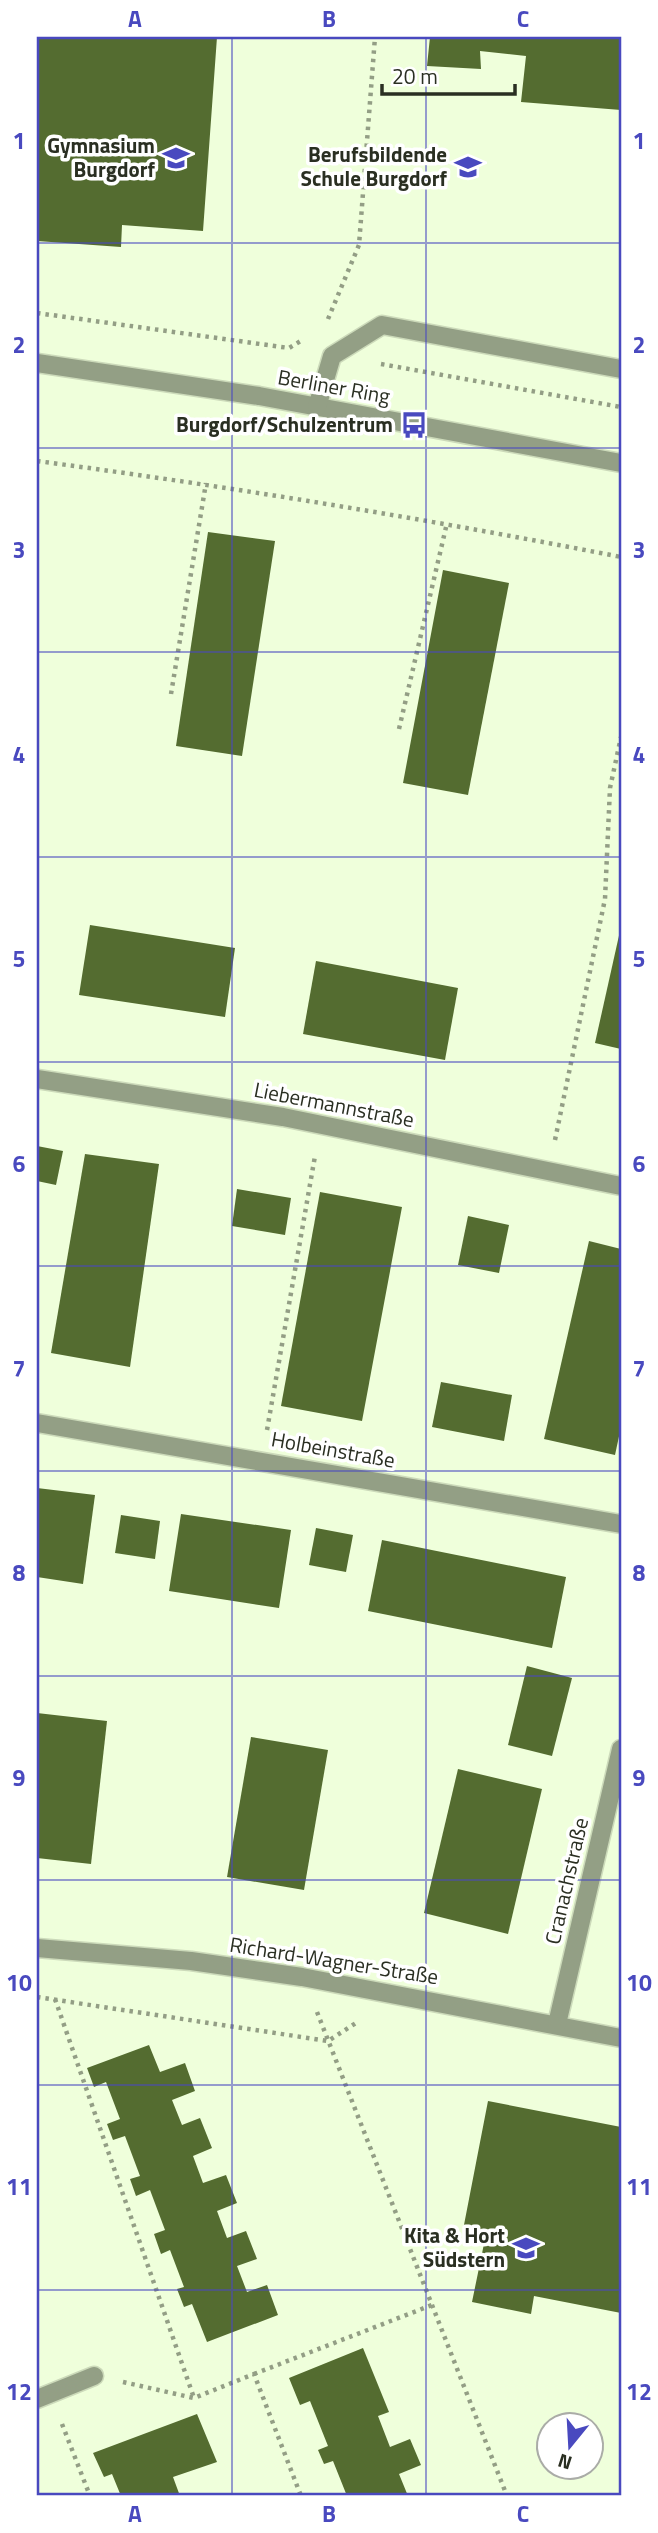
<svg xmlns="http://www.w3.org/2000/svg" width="658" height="2533" viewBox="0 0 658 2533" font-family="'Titillium Web',sans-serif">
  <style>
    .building { fill: #546c30 }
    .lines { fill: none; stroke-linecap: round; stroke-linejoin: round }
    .minor-casing { stroke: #ccdaba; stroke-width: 21 }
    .path { stroke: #939e85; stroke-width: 4.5; stroke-dasharray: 3.5 5; stroke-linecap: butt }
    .minor { stroke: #939f85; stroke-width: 18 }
    .grid { fill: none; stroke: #4949bf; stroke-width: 2; stroke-opacity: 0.55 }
    .labels { text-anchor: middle; stroke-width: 7; stroke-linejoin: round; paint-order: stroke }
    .poi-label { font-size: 21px; font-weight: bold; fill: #2a2f22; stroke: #fff; text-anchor: end }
    .street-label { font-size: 21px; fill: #2a2f22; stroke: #fff }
    .neatline { fill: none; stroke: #4949bf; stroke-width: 2.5 }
    .grid-label { font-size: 23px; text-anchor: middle; font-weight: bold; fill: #4949bf }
  </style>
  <rect width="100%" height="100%" fill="#efffdb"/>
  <g class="building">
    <polygon points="37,37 217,37 203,231 122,225 121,247 37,241"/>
    <polygon points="430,37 621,37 621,110 521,102 526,56 480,51 481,69 427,66"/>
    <polygon points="208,532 275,541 242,756 176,746"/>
    <polygon points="443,570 509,583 468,795 403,783"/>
    <polygon points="90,925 235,948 225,1017 79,995"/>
    <polygon points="620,931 621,931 621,1049 595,1043"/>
    <polygon points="316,961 458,988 445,1060 303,1034"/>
    <polygon points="37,1146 63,1151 56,1185 37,1181"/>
    <polygon points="85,1154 159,1164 130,1367 51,1353"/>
    <polygon points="237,1189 291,1198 285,1235 232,1226"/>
    <polygon points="320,1192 402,1207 362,1421 281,1406"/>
    <polygon points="468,1216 509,1225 499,1273 458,1265"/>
    <polygon points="589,1241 621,1249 621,1427 615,1455 544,1439"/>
    <polygon points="441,1382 512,1395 504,1441 432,1427"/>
    <polygon points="37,1488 95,1495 83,1584 37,1577"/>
    <polygon points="181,1514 291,1530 279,1608 169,1591"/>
    <polygon points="121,1515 160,1521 155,1559 115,1553"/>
    <polygon points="316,1528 353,1535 346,1572 309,1565"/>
    <polygon points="382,1540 566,1577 552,1648 368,1611"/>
    <polygon points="527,1666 572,1678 552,1756 508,1745"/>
    <polygon points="37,1713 107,1721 91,1864 37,1858"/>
    <polygon points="251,1737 328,1750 304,1890 227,1877"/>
    <polygon points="458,1769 542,1789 508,1934 424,1913"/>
    <polygon points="149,2045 160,2072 185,2063 195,2091 172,2100 182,2125 200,2118 212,2148 193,2156 203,2183 226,2175 237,2203 217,2211 227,2238 246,2231 257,2259 237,2266 247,2292 267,2285 278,2315 207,2342 192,2304 184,2307 177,2289 184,2287 170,2250 161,2254 154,2234 165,2230 150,2190 136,2196 130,2179 140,2176 125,2136 113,2140 107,2124 120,2119 106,2082 94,2087 87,2068"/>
    <polygon points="488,2101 621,2127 621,2313 534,2296 531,2314 472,2302 486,2234 463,2230"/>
    <polygon points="363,2348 389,2412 378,2416 390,2447 410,2439 421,2465 399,2474 408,2496 347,2496 333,2461 324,2464 318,2450 328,2446 310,2401 300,2405 289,2378"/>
    <polygon points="197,2414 217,2462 173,2477 180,2496 121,2496 112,2474 104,2477 93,2453"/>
  </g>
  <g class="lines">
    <defs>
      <g id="minor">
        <polyline points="37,363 259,396 621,463"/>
        <polyline points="317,407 332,356 382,325 621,369"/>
        <polyline points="37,1079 283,1117 621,1186"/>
        <polyline points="37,1423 621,1524"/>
        <polyline points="37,1948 191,1961 302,1977 621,2038"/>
        <polyline points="557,2024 621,1749"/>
        <polyline points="37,2399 94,2376"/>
      </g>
    </defs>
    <use href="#minor" class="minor-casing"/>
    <g class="path">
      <polyline points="37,313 289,348 304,339"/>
      <polyline points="328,319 359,245 375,37"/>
      <polyline points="381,364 621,407"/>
      <path d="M37,461C233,487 427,519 621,557"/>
      <polyline points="171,694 206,483"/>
      <polyline points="399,729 447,523"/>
      <polyline points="555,1140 605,899 610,788 621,737"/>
      <polyline points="267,1430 315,1156"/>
      <polyline points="37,1997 328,2041 359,2021"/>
      <polyline points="55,1999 194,2398"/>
      <polyline points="317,2012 507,2496"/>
      <polyline points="254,2374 432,2305"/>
      <polyline points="123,2382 194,2398 254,2374 301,2496"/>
      <polyline points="62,2424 90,2496"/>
    </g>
    <use href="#minor" class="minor"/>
  </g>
  <path class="grid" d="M232,37V2496M426,37V2496M37,243H621M37,448H621M37,652H621M37,857H621M37,1062H621M37,1266H621M37,1471H621M37,1676H621M37,1880H621M37,2085H621M37,2290H621"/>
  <defs>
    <symbol id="school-bare" viewBox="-9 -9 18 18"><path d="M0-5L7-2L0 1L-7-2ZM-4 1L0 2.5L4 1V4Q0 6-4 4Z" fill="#4949bf" stroke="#fff" stroke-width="2.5" paint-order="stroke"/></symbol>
    <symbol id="bus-bare" viewBox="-9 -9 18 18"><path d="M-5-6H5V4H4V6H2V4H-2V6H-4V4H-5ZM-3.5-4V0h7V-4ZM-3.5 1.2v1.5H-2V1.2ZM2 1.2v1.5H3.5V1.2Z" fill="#4949bf" stroke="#fff" stroke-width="2.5" paint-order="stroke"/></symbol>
  </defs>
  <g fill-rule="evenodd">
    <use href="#school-bare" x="157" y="139" width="38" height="38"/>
    <use href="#school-bare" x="449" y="148" width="38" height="38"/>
    <use href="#bus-bare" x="395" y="406" width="38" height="38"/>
    <use href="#school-bare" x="507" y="2229" width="38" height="38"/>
  </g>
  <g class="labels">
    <g class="poi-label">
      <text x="155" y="153">Gymnasium<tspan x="155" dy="24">Burgdorf</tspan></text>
      <text x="447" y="162">Berufsbildende<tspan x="447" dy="24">Schule Burgdorf</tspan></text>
      <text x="393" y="432">Burgdorf/Schulzentrum</text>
      <text x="505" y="2243">Kita &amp; Hort<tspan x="505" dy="24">Südstern</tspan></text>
    </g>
    <g class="street-label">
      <text transform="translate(334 387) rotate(10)" y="7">Berliner Ring</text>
      <text transform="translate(334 1105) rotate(11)" y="7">Liebermannstraße</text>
      <text transform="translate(333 1450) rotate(10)" y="7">Holbeinstraße</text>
      <text transform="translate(567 1881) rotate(-77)" y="7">Cranachstraße</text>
      <text transform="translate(334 1961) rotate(9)" y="7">Richard-Wagner-Straße</text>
    </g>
  </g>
  <rect width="658" height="2533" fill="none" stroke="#ffffff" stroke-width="77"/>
  <g transform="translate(570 2446) rotate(198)"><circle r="33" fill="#ffffff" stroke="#aaaca7" stroke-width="2"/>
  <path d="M0-5L12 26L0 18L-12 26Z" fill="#4949bf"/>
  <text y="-10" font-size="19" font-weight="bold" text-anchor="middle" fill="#2a2f22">N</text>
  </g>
  <path d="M382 84v10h133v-10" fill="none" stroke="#2a2f22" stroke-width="3.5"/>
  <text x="392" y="84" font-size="21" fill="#2a2f22" stroke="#ffffff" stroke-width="5" paint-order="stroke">20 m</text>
  <rect x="38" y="38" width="582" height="2456" class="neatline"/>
  <g class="grid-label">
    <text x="135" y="27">A</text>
    <text x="329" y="27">B</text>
    <text x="523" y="27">C</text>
    <text x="19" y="149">1</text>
    <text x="639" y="149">1</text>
    <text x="19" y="353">2</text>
    <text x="639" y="353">2</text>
    <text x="19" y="558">3</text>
    <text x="639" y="558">3</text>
    <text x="19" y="763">4</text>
    <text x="639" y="763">4</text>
    <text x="19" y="967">5</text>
    <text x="639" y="967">5</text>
    <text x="19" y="1172">6</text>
    <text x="639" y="1172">6</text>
    <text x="19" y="1377">7</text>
    <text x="639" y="1377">7</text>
    <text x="19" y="1581">8</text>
    <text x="639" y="1581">8</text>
    <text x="19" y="1786">9</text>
    <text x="639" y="1786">9</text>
    <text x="19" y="1991">10</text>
    <text x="639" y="1991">10</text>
    <text x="19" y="2195">11</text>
    <text x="639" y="2195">11</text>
    <text x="19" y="2400">12</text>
    <text x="639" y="2400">12</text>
    <text x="135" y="2522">A</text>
    <text x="329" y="2522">B</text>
    <text x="523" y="2522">C</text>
  </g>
</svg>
